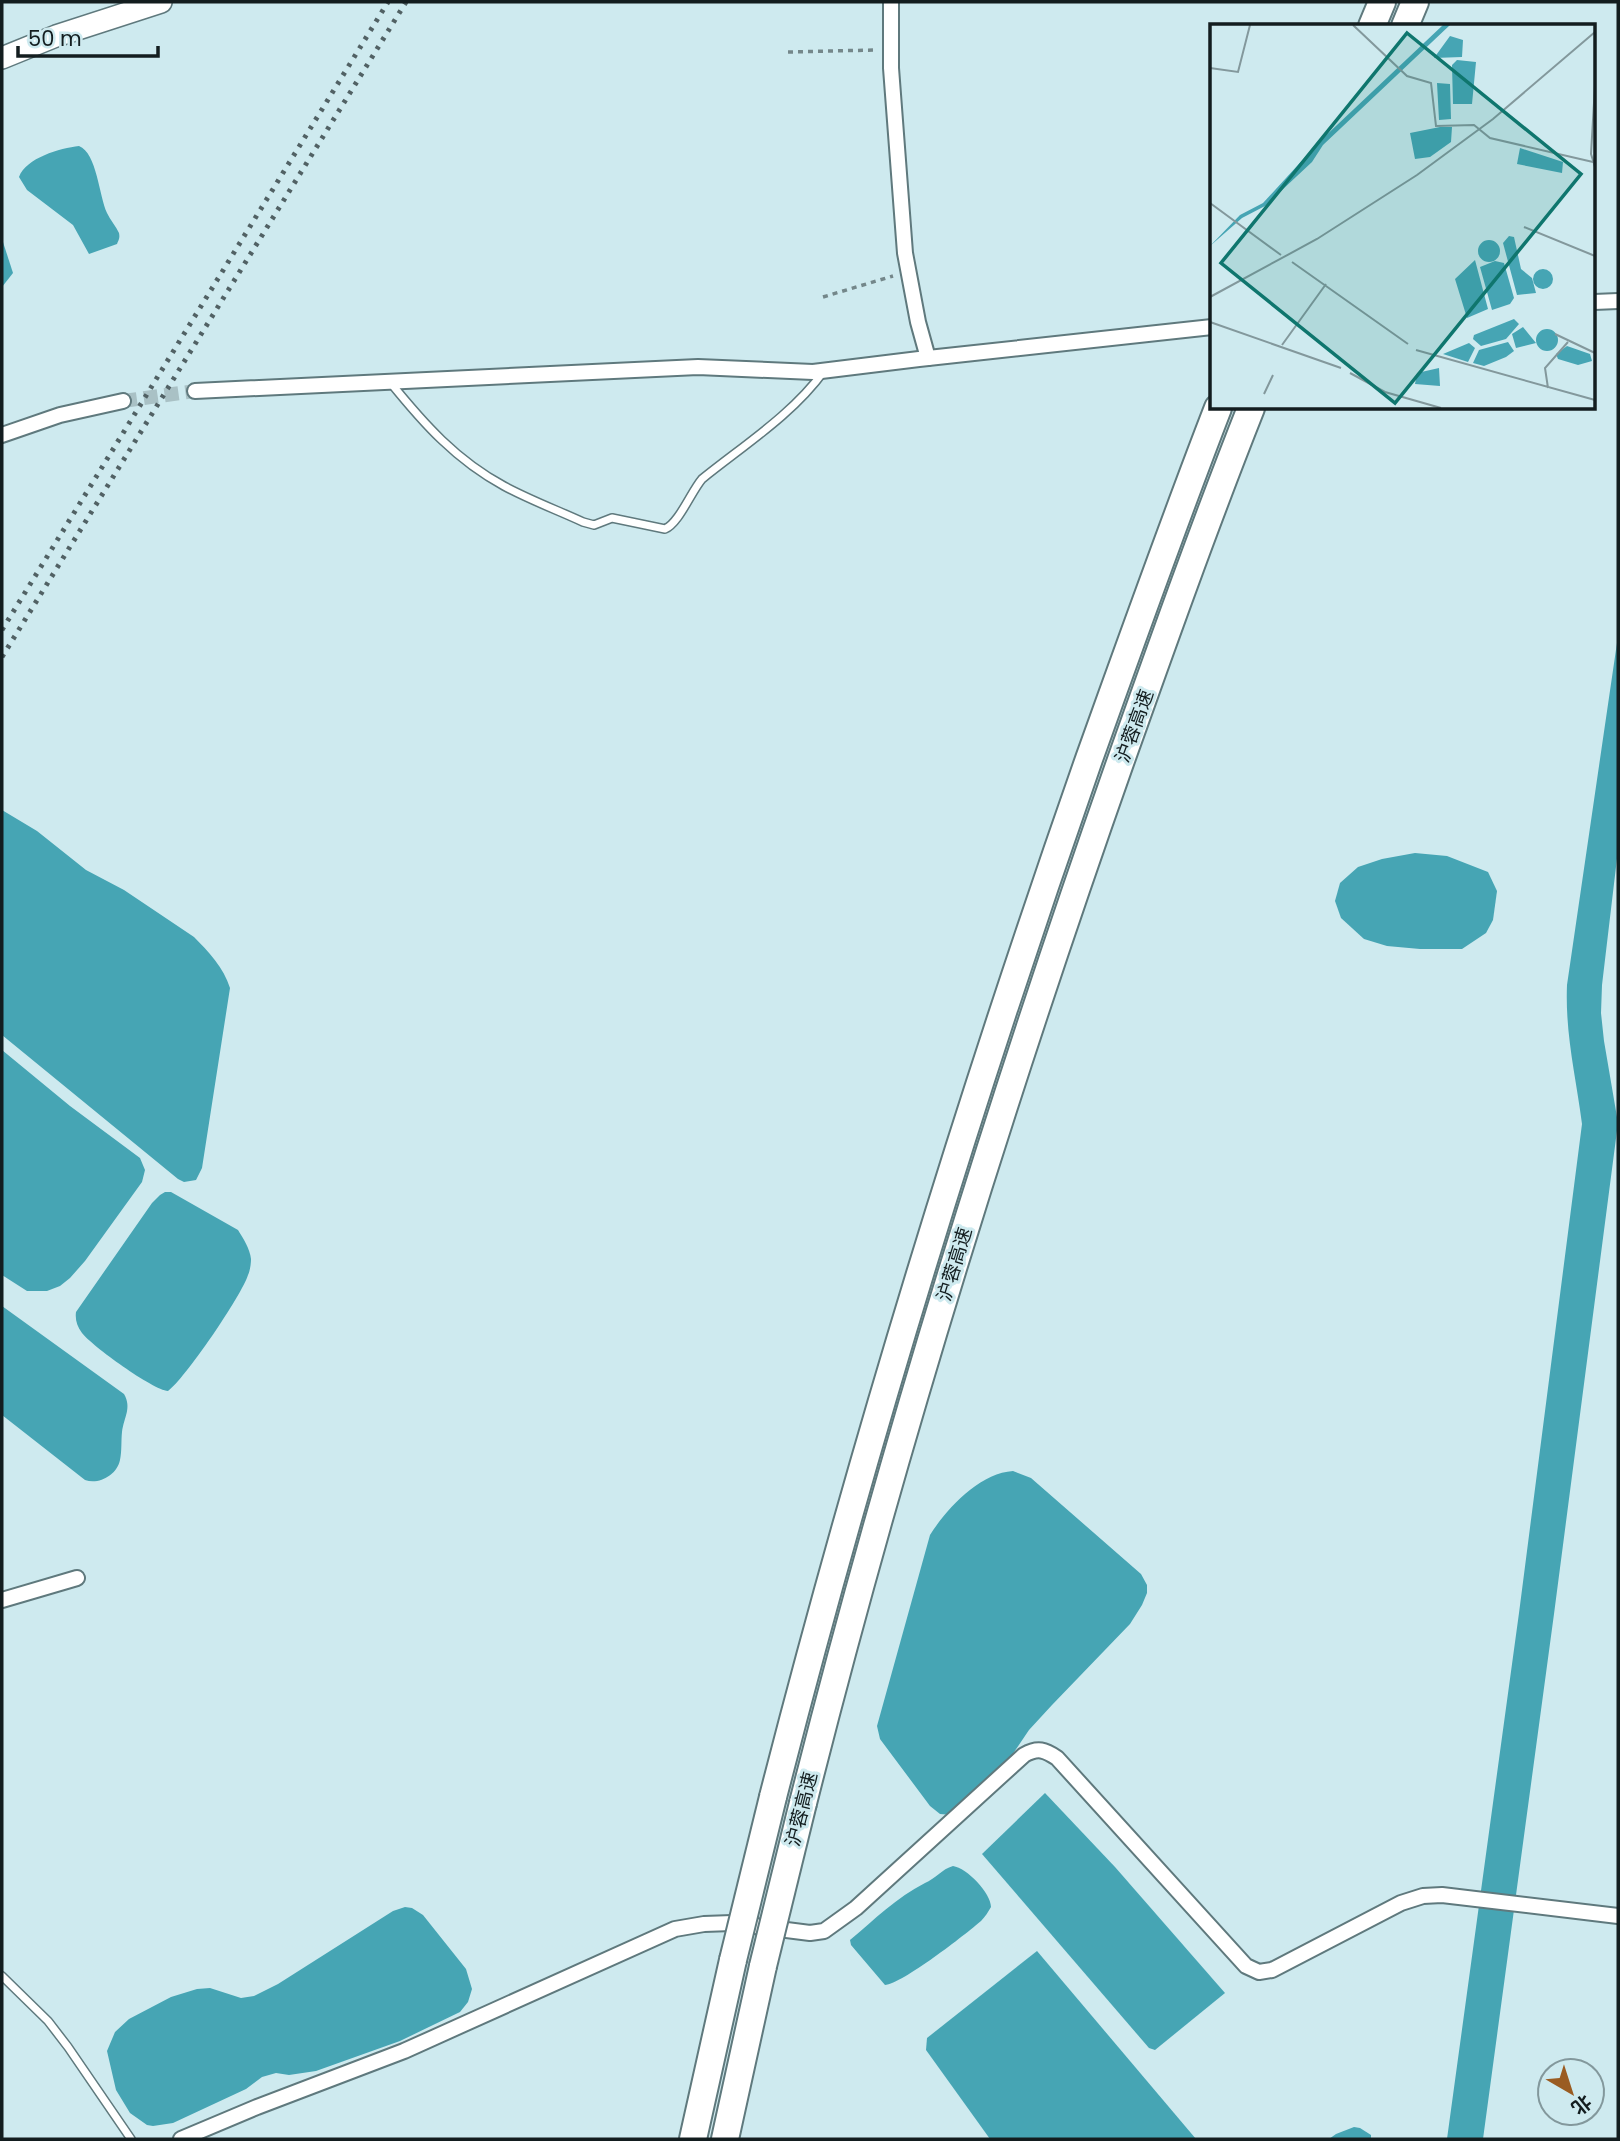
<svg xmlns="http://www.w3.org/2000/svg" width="1620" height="2141" viewBox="0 0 1620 2141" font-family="Poppins,'Noto Sans SC',sans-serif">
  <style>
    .water { fill: #46a5b4 }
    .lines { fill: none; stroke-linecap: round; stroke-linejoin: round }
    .street-tunnel { stroke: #a9c1c5; stroke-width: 14; stroke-dasharray: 14 7; stroke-linecap: butt }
    .lane-casing { stroke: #5f797d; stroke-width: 10 }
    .street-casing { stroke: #5f797d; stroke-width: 18 }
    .secondary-casing { stroke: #5f797d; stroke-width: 24 }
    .highway-casing { stroke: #5f797d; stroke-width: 30 }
    .path { stroke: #74878a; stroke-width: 3.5; stroke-dasharray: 5 5; stroke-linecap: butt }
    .lane { stroke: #fff; stroke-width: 7 }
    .street { stroke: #fff; stroke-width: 14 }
    .secondary { stroke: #fff; stroke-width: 21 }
    .highway { stroke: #fff; stroke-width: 26 }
    .rail { stroke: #516164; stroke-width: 5; stroke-dasharray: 3.5 7; stroke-linecap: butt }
    .highway-bridge-casing { stroke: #5f797d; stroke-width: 30; stroke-linecap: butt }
    .highway-bridge { stroke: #fff; stroke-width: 26 }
    .labels { text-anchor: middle; stroke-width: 6; stroke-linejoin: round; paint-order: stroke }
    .street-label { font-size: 19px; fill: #131d1f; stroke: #ceeaef }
    .inset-road { fill: none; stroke: #83989c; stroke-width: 2 }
    .view { fill: #0f766e; fill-opacity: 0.15; stroke: #0f766e; stroke-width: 3.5 }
    .inset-edge { fill: none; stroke: #131d1f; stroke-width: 3.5 }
  </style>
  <rect width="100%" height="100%" fill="#ceeaef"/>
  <g class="water">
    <path d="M79,146C97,153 99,196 107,213C110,220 116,226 119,233C120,238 119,239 117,244L89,254L73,225L27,190L19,177C26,158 60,148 79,146Z"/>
    <polygon points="2,239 13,273 2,287"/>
    <path d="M1618,636V850L1602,985L1601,1013L1604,1041L1618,1123L1554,1614L1483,2139H1447L1519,1613L1582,1124C1576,1076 1565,1035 1567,985Z"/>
    <path d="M2,810L37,831L86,870L124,890L194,937C208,951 224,968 230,988L202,1168L196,1180L184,1182L178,1179L2,1035Z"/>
    <polygon points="1415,853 1447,856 1488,872 1497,891 1493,920 1486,933 1462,949 1420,949 1387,946 1364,939 1341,918 1335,901 1340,883 1358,867 1382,859"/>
    <polygon points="2,1050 70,1106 140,1158 145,1170 142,1182 85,1261 70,1278 60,1286 47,1291 27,1291 2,1275"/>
    <path d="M165,1192H171L238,1230C243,1238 250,1249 251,1259C251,1264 250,1271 248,1275C242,1295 184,1380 168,1391C153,1390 92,1346 82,1333C77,1326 75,1320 76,1312L152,1203L160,1195Z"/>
    <path d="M2,1306L124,1394C132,1408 124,1417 122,1432C121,1441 122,1451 120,1460C117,1475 99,1485 85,1480L2,1415Z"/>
    <path d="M1013,1471L1031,1478L1141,1574L1147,1585V1593L1142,1605L1130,1624L1052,1705L1029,1730L1006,1764L952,1815L940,1814L930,1806L880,1739L877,1726L930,1535C947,1508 980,1473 1013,1471Z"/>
    <polygon points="1045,1793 1115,1867 1225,1993 1155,2050 1149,2048 982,1854"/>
    <path d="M953,1866C967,1868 991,1893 991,1907C988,1912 985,1917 981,1921C966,1934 902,1984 885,1985L851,1945L850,1940C874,1920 897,1897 925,1883C935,1879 942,1869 953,1866Z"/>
    <polygon points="405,1907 412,1908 423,1915 466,1969 472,1989 468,2002 460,2012 400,2041 316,2071 289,2075 276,2073 262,2077 246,2089 173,2123 153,2126 147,2125 130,2113 116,2090 107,2051 115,2032 129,2019 171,1997 197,1989 210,1988 241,1998 254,1996 278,1984 393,1911"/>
    <polygon points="1037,1951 1196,2139 990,2139 926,2050 927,2038"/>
    <polygon points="1354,2127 1360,2128 1371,2135 1371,2139 1329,2139 1336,2134"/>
  </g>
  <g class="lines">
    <polyline class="street-tunnel" points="123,401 195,391"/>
    <defs>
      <g id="lane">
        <path d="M390,382C424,424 456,460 504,486C530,500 557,510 583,522L594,525L612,518L665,529C679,523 691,492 702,479C744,445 792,415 824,371"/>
        <polyline points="2,1976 48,2021 68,2047 131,2139"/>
      </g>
      <g id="street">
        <polyline points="891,2 891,68 905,253 918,322 928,358"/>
        <polyline points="1594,302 1618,301"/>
        <polyline points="195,391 698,367 813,372 919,359 1212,327"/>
        <polyline points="2,435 60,415 123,401"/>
        <polyline points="2,1600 77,1578"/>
        <path d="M181,2139L257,2107L404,2051L675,1929L704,1924L732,1923L810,1933L824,1931L856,1908L1024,1755C1038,1747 1045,1750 1057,1758L1246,1966L1259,1972L1272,1970L1401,1903L1423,1896L1442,1895L1618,1916"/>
      </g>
      <polyline id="secondary" points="2,58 56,36 161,2"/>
      <g id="highway">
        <polyline points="1372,26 1382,2"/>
        <polyline points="1405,26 1415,2"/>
        <path d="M773,1797C863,1446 969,1101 1089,759C1131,642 1173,524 1218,408"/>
        <path d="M803,1803C892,1450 1000,1103 1121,760C1163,642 1205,524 1251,408"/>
        <polyline points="693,2139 733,1960"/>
        <polyline points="725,2139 763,1966"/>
      </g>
    </defs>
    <use href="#lane" class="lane-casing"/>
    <use href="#street" class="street-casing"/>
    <use href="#secondary" class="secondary-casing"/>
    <use href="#highway" class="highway-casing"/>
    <g class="path">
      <polyline points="788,52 875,50"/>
      <polyline points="823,297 893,276"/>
    </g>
    <use href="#lane" class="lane"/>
    <use href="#street" class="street"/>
    <use href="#secondary" class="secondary"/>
    <use href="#highway" class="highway"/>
    <g class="rail">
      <polyline points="2,630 388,2"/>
      <polyline points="2,657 406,2"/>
    </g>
    <defs>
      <g id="highway-bridge">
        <polyline points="733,1960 773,1797"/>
        <polyline points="763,1966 803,1803"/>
      </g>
    </defs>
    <use href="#highway-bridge" class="highway-bridge-casing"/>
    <use href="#highway-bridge" class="highway-bridge"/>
  </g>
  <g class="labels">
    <g class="street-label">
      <text transform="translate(1134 726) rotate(-70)" y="7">沪蓉高速</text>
      <text transform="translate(954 1264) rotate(-73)" y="7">沪蓉高速</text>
      <text transform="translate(801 1809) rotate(-76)" y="7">沪蓉高速</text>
    </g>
  </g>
  <g transform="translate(1210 24)">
    <rect width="385" height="385" fill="#ceeaef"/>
    <path d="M233,1H240L113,121L102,138L55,182L32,194L0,222L30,191L53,179L109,118ZM240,12L253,16L252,33L224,34ZM247,36L266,38L262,80H243L242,41ZM227,59L240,60L241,95L229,96ZM230,103H242L241,118L220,133L205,135L200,109ZM310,124L353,138L352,149L307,140ZM299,212L304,213L311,245L322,254L326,269L307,271L293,219ZM268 227a11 11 0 1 1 22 0a11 11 0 1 1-22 0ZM265,236L278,285L257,294L245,255ZM285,237L294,239L304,274L300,280L282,286L270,243ZM323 255a10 10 0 1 1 20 0a10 10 0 1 1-20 0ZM304,295L309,300L296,315L271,322L263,315L264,311ZM313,303L326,319L306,324L302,310ZM326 316a11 11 0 1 1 22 0a11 11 0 1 1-22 0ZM298,318L304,327L296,333L274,342L263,339L269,326ZM259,319L265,324L258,338L233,330ZM357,322L380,330L382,337L368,341L348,335L346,330ZM229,344L230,362L205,360L207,349Z" fill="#46a5b4"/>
    <path class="inset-road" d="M143,1L197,52L221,59L226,102L264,101L280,114L383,138M0,44L28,48L40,1M385,62L381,130L385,143M0,179L71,231M314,203L385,232M82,238L198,320M0,273L107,215L207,151L283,95L385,8M0,298L131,344M345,310L385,329M72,321L116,260M206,326L385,376M385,331V383M140,349L175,368L231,384M338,364L335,344L358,318M54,370L63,351"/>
    <path class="view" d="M197,9L371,150L185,379L11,239Z"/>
    <rect width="385" height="385" class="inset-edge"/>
  </g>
  <rect width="1620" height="2141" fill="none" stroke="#131d1f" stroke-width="7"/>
  <g transform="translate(1571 2092) rotate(141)"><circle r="33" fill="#ceeaef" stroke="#83989c" stroke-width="2"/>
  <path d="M0-5L12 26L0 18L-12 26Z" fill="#9a5c22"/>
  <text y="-10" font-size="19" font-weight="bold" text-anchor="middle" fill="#131d1f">北</text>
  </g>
  <path d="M18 46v10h140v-10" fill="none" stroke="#131d1f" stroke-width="3.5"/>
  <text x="28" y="46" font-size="21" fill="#131d1f" stroke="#ceeaef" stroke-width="5" paint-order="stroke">50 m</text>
</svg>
